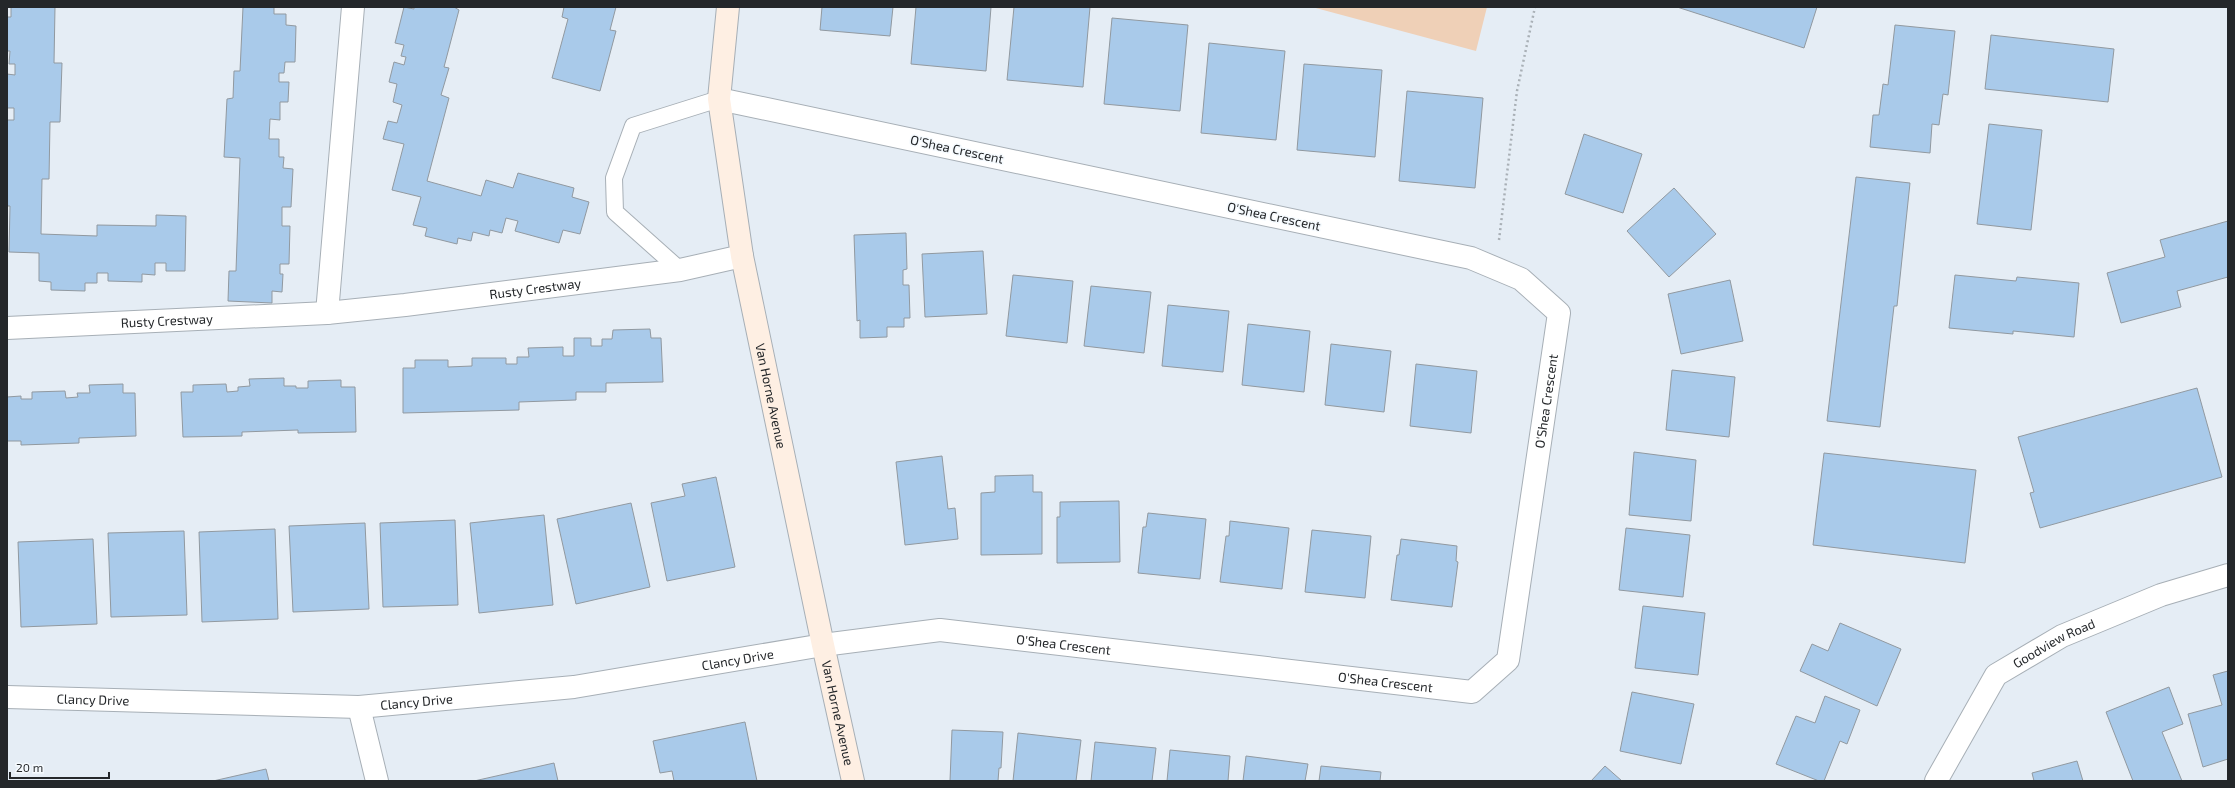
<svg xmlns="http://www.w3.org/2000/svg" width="2235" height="788" viewBox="0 0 2235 788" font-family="'Exo 2',sans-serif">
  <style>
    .green { fill: #efd0b7 }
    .building { fill: #a9caea; stroke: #9199a0 }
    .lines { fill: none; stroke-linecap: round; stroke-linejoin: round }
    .lane-casing { stroke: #a7afb6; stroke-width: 18 }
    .street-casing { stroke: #a7afb6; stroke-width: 24 }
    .secondary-casing { stroke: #a7afb6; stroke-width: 24 }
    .path { stroke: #a9b0b6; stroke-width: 2.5; stroke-dasharray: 2 3; stroke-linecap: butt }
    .lane { stroke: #fff; stroke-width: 16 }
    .street { stroke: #fff; stroke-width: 22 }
    .secondary { stroke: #feefe3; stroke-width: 22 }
    .labels { text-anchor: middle; stroke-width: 3; stroke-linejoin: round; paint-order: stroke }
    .street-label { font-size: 13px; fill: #24272a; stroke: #f5fafe }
  </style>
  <rect width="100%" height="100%" fill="#e5edf5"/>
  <polygon class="green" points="1312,7 1487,7 1476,51"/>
  <g class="building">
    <polygon points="11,7 55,7 54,63 62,63 60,122 50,122 49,179 42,179 41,234 97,236 97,225 156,226 156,215 186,216 185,271 166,271 166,263 155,263 155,275 142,274 142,282 108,281 108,273 97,273 97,283 85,283 85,291 51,290 51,282 39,281 39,253 9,252 10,206 7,206 7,120 14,120 14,108 7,108 7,74 15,75 15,64 9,64 10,51 7,51 7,17 11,17"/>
    <polygon points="243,7 274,7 274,14 286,14 286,25 296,26 295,62 285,62 284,73 279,73 279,82 289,82 288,102 280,102 280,120 270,119 269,139 279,139 279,157 284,157 283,168 293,169 291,207 282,207 282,226 290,226 289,264 280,264 280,274 283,274 282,292 272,291 272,303 228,301 229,271 236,271 240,158 224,157 227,99 233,98 234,71 240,71"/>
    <polygon points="404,7 414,9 414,7 454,7 459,10 444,67 449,68 441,95 449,98 427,181 481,196 486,180 513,188 518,173 574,188 572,197 589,202 580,234 563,230 559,243 515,231 518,221 506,218 502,233 490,230 489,236 473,232 471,241 458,238 457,244 425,236 427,228 413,225 421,197 392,190 404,144 383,139 388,121 397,123 402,105 393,102 397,84 389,82 394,62 404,65 406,57 401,56 404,45 395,43"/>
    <polygon points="564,7 616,7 610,30 616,31 600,91 552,78 568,19 562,17"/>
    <polygon points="822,7 893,7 890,36 820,30"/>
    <polygon points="916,7 991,7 986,71 911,64"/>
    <polygon points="1014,7 1090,7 1083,87 1007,80"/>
    <polygon points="1677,7 1817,7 1804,48"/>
    <polygon points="1112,18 1188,25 1180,111 1104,104"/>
    <polygon points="1895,25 1955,31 1948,95 1943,94 1939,125 1932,124 1930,153 1870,147 1873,115 1879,115 1883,84 1888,85"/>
    <polygon points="1991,35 2114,49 2108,102 1985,89"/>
    <polygon points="1209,43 1285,51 1276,140 1201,133"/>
    <polygon points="1304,64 1382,70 1375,157 1297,150"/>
    <polygon points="1407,91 1483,98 1475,188 1399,181"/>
    <polygon points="1989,124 2042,130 2031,230 1977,224"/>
    <polygon points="1584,134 1642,154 1623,213 1565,194"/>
    <polygon points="1856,177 1910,183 1897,306 1894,306 1880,427 1827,421"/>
    <polygon points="1674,188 1716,234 1669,277 1627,231"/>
    <polygon points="2228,221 2228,277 2177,291 2181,307 2121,323 2107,273 2165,257 2160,240"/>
    <polygon points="906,233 907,269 903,270 903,285 909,285 910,318 904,318 904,327 887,327 887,337 860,338 860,320 857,321 854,235"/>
    <polygon points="983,251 987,314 925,317 922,254"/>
    <polygon points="1013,275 1073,281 1067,343 1006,336"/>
    <polygon points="1955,275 2016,281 2017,277 2079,283 2074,337 2013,331 2013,334 1949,328"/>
    <polygon points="1730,280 1743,341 1681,354 1668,294"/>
    <polygon points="1091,286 1151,292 1144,353 1084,346"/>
    <polygon points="1168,305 1229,311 1223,372 1162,366"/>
    <polygon points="1248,324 1310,331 1304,392 1242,385"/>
    <polygon points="650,329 651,338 661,338 663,382 606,383 606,392 576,392 576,400 519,402 519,410 403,413 403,368 415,368 415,360 448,360 448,367 472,366 472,358 506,358 506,364 517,364 517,357 529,357 528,348 563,347 563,356 574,356 574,338 591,338 591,346 602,346 602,339 612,339 613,330"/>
    <polygon points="1331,344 1391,351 1384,412 1325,405"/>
    <polygon points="1416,364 1477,371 1471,433 1410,426"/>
    <polygon points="1672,370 1735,377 1729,437 1666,430"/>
    <polygon points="284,378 284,386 296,386 296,388 308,388 308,381 341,380 341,387 355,387 356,432 298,433 298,430 242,432 242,436 183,437 181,392 193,392 193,385 226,384 227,392 238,391 238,387 250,386 249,379"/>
    <polygon points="123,384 123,393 135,393 136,436 79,438 79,443 21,445 21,441 7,441 7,388 7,397 21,396 21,399 32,399 32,392 65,391 66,398 78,397 77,393 90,393 89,385"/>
    <polygon points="2197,388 2222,477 2040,528 2030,493 2034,492 2018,437"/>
    <polygon points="1634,452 1696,460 1691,521 1629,515"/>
    <polygon points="1824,453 1976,470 1965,563 1813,545"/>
    <polygon points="942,456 948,509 955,508 958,539 905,545 896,462"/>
    <polygon points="1033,475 1033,492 1042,492 1042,554 981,555 981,493 995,492 995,476"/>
    <polygon points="716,477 735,567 667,581 651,503 685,496 682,484"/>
    <polygon points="1119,501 1120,562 1057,563 1057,517 1060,517 1060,502"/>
    <polygon points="631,503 650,587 576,604 557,519"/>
    <polygon points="1148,513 1206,519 1200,579 1138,573 1143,527 1146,527"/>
    <polygon points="544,515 553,605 479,613 470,523"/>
    <polygon points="455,520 458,605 383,607 380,523"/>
    <polygon points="1230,521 1289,528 1282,589 1220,582 1226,536 1229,536"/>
    <polygon points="365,523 369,609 293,612 289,526"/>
    <polygon points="1626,528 1690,535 1683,597 1619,590"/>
    <polygon points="275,529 278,619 202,622 199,532"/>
    <polygon points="1312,530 1371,536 1365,598 1305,592"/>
    <polygon points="184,531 187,615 111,617 108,533"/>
    <polygon points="93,539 97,624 21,627 18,542"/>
    <polygon points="1401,539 1457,546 1456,561 1458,562 1452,607 1391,600 1397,555 1399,555"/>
    <polygon points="1643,606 1705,613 1698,675 1635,668"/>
    <polygon points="1840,623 1901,649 1877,706 1800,671 1812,644 1828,651"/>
    <polygon points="2228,671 2228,759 2203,767 2188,714 2222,705 2213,675"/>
    <polygon points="2169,687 2183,724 2162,732 2182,781 2133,781 2106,712"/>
    <polygon points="1632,692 1694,704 1681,764 1620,751"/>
    <polygon points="1825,696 1860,710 1847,744 1840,741 1824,781 1819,781 1776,764 1796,716 1815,723"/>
    <polygon points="745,722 757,781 674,781 672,771 660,773 653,741"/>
    <polygon points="952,730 1003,732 1001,768 999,768 998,781 950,781"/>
    <polygon points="1018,733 1081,740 1076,781 1013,781"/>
    <polygon points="1095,742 1156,748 1152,781 1091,781"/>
    <polygon points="1170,750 1230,756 1228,781 1167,781"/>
    <polygon points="1246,756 1308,764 1305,781 1243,781"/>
    <polygon points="2077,761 2083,781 2034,781 2032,773"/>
    <polygon points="554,763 558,781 474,781"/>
    <polygon points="1321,766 1381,772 1380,781 1319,781"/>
    <polygon points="1605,766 1622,781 1591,781"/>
    <polygon points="266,769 269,781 213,781"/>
  </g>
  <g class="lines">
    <defs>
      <polyline id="lane" points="680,270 615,212 614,178 633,126 719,99"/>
      <g id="street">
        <polyline points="327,313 353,7"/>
        <path id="s1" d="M7,328L327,313L405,305L680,270L742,256"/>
        <path id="s2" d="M7,697L359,707L574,687L823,645L940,630L1472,692L1508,660L1559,313L1521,279L1471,258L719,99"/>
        <polyline points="359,707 377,781"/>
        <path id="s3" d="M1936,781L1996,675L2062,636L2161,595L2228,575"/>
      </g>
      <g id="secondary">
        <path id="s4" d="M728,7L719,99L742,256L823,645L853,781"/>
      </g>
    </defs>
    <use href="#lane" class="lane-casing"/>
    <use href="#street" class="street-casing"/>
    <use href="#secondary" class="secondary-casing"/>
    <polyline class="path" points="1499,240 1517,91 1535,7"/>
    <use href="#lane" class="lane"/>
    <use href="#street" class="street"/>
    <use href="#secondary" class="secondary"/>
  </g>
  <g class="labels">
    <g class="street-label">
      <text transform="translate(957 149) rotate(12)" y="5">O'Shea Crescent</text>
      <text transform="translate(1274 216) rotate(12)" y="5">O'Shea Crescent</text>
      <text dy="5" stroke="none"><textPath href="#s1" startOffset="530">Rusty Crestway</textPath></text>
      <text dy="5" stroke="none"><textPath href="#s1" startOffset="160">Rusty Crestway</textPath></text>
      <text dy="5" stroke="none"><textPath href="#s4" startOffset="394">Van Horne Avenue</textPath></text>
      <text dy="5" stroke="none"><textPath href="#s2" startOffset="1784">O'Shea Crescent</textPath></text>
      <text dy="5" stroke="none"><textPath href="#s3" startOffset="188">Goodview Road</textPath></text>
      <text dy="5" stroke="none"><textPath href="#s2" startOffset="1063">O'Shea Crescent</textPath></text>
      <text dy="5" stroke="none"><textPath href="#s2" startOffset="734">Clancy Drive</textPath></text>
      <text dy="5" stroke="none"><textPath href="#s2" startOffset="1387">O'Shea Crescent</textPath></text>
      <text dy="5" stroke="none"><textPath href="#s2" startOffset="86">Clancy Drive</textPath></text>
      <text dy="5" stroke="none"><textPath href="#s2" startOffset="410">Clancy Drive</textPath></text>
      <text dy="5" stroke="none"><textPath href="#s4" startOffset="718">Van Horne Avenue</textPath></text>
    </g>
  </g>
  <rect width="2235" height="788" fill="none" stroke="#24272a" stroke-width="16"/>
  <path d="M10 772v6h99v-6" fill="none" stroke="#24272a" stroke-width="2"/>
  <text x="16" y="772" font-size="12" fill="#24272a" stroke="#f5fafe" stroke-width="3" paint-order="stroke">20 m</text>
</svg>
